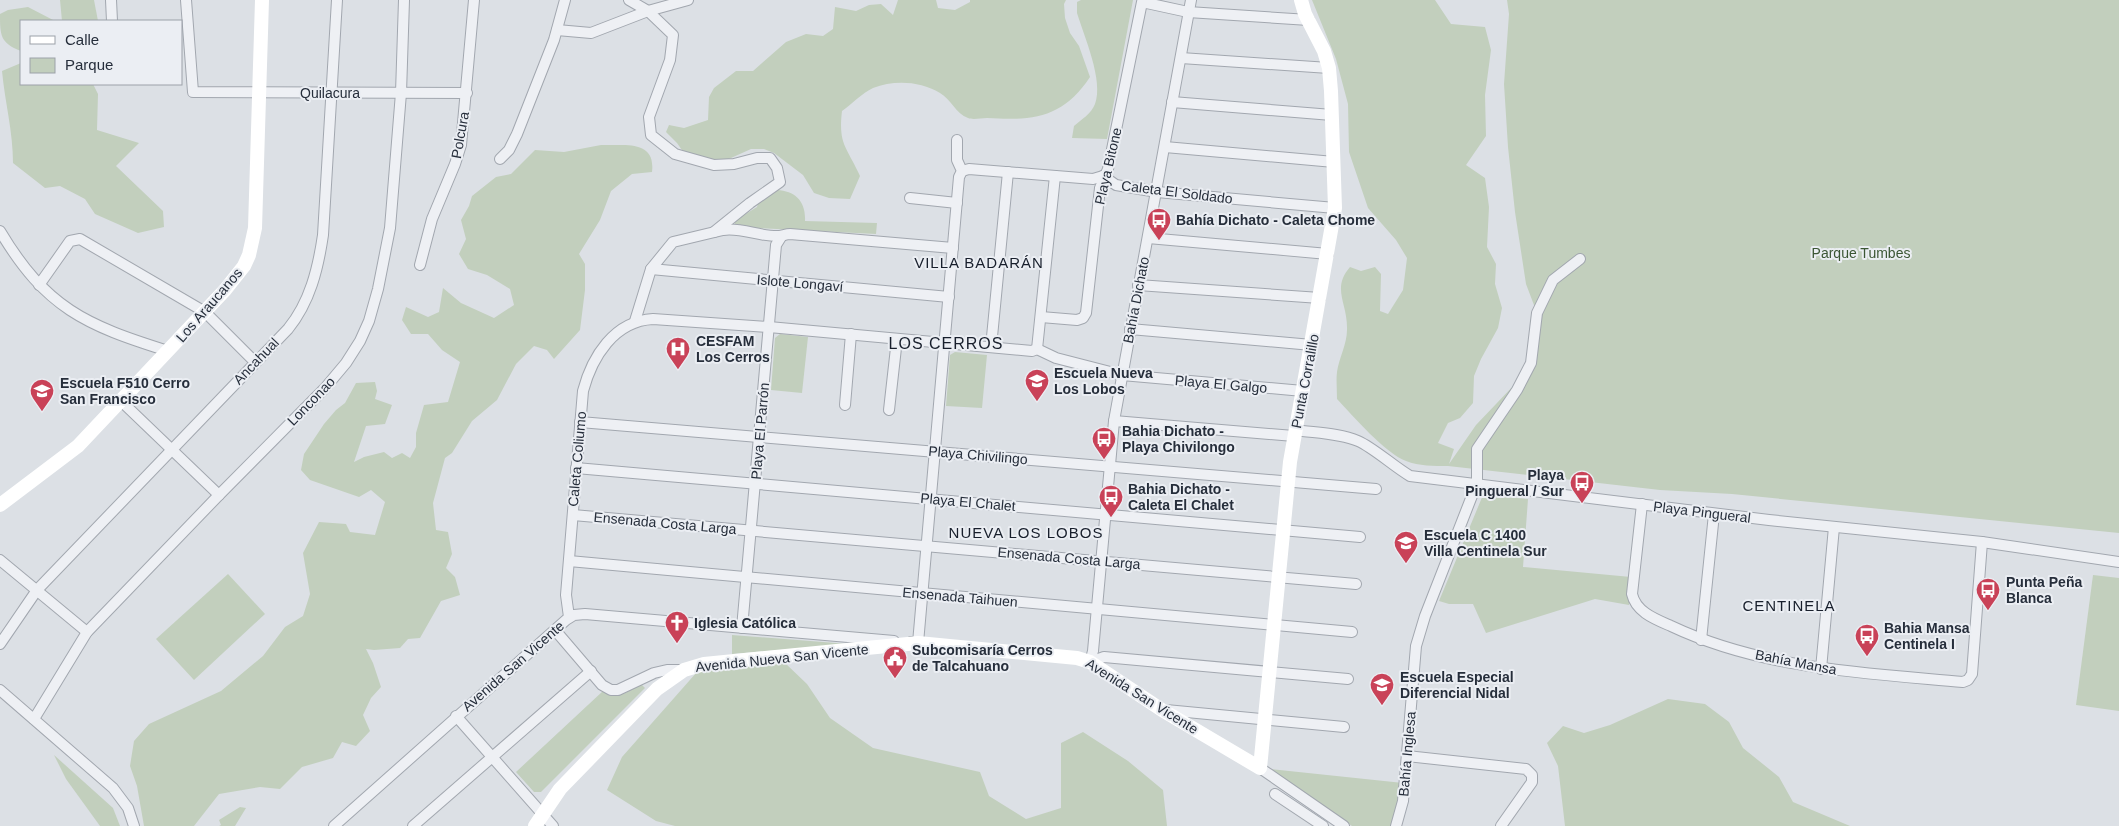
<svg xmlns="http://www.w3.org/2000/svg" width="2119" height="826" viewBox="0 0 2119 826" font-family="Helvetica,sans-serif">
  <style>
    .green { fill: #c2cfbd }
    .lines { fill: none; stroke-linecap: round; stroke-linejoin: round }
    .street-casing { stroke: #a2a7af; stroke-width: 12 }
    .street { stroke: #eef0f4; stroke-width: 10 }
    .secondary { stroke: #fff; stroke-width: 14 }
    .labels { text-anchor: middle; stroke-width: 4; stroke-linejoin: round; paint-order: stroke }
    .street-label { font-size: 14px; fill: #262e3b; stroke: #ebeef3 }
    .poi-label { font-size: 14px; font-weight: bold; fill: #262e3b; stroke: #ebeef3; text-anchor: start }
    .park-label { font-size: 14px; fill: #3b5634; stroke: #ebeef3 }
    .neighbourhood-label { font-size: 15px; letter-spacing: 1px; fill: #181f2c; stroke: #ebeef3 }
    .quarter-label { font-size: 16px; letter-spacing: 1px; fill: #181f2c; stroke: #ebeef3 }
  </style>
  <rect width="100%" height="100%" fill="#dce0e5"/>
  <g class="green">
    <polygon points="60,0 94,0 98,21 62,21"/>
    <path d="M898,0H936L938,8L955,10L970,2V0H1066L1064,4L1065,18L1070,33L1079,46L1090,77C1063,118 1033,121 987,118C981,118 973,120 968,118C956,114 951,99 940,93C920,81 894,80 873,88C862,93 852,104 842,111C838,145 847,147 860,176L850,199L829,198L814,193L803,175L774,153L764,149H751L711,167L684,153L677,143L666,132L669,125L684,128L708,120L709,97L714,88L736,71H753L786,42L806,34L823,36L833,29L835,7L856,11L869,5L881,4L893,15Z"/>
    <path d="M1081,0H1133L1107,139L1072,138L1074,126C1082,119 1091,114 1095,104C1104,81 1084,36 1077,13V2Z"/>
    <path d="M1312,0H1435L1451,24L1485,27L1491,50L1485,95L1486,136L1466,165L1485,178L1489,207L1487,247L1496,264L1495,284L1502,308L1498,328L1481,359L1474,376L1473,403L1460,418L1448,423L1438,443L1454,449L1449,464L1476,425L1534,364L1537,313L1526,284L1515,212L1508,147L1504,84L1509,14L1507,0H2119V533L1732,494L1660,490L1448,466C1434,466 1419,466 1406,461C1386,454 1352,415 1337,399C1337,390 1336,380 1337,372C1339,358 1347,344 1347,330C1348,303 1331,289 1350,267L1361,271L1375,267L1381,274L1380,311L1388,314L1403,290L1407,258L1396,240L1368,208L1349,152L1348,104L1336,59Z"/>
    <path d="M28,7L55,21H21V51C0,43 0,35 0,14L8,10Z"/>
    <path d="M21,63V84H93L98,94L97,130L139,143L116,166L163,211L164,227L138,233L95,214L85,199L60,186L45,188L13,163C13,131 5,103 2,71Z"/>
    <path d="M601,145C624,146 656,139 652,172L632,174L611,191L600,220L579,254L585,264V290L580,330L554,359L547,350L534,346L516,364L497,400L472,421L452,453L445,458L433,503L436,530L448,532L452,554L446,568L455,577L460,595L441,601L420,638L408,639L400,648L374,650L366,649L373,663L381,687L371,698L363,715L370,731L356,746L342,742L333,758L302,767L280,789L260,787L219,794L194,826H144L137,786L130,766L134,741L149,724L221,691L263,656L285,627L303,616L310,594L303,553L319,522L346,524L350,532L375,535L385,502L371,490L359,497L310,480L301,470L304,454L324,424L336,410L345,403L356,383L375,382L377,391L375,399L392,405L385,424L366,426L354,462L364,457L384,452L392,458L402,453L410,458L416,447V433L424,405L448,402L460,362L442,350L428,334H411L402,320L406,307L428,317L439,312L443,288L461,303L494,318L514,305L510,289L487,275L468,269L459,254L466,239L461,220L469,206L472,196L496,177L511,174L535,150L564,152Z"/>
    <path d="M777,190C795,191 806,201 805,221L877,223L876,234L736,227L734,221L757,207L758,203Z"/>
    <polygon points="780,334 808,337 802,393 771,390 775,338"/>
    <polygon points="955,352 987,355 982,408 946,406 950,355"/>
    <polygon points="1483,495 1528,499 1523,567 1631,577 1629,605 1595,599 1486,633 1473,604 1449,604 1439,601"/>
    <polygon points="228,574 265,614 194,680 156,639"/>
    <polygon points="2093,575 2119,578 2119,711 2076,705"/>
    <polygon points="732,635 849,644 732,654"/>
    <polygon points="785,663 807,684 830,718 873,748 980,772 989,796 1026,819 1061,808 1061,743 1083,732 1128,761 1163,790 1167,826 675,826 656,821 607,790 622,757 704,664"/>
    <path d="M641,684L645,688L541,792H534L516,772L603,691C620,700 626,692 641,684Z"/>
    <polygon points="1668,699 1705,704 1729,722 1743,748 1779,777 1793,802 1850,826 1565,826 1558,766 1547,743 1563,726 1584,733 1610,725"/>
    <polygon points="54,755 113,808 120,826 100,826 66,779"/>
    <polygon points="1269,769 1403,783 1394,826 1352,826"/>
    <polygon points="240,807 246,808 235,826 219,826 221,825 219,820"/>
  </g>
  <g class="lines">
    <defs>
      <g id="street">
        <polyline points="111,0 112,21"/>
        <polyline points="186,0 193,92 467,93"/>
        <polyline points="629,0 648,11 673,35 670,60 649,117 651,135 675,154 714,165 734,164 757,158 770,158 777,168 780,182 750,203 714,232"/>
        <polyline points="557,30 591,33 648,11 688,0"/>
        <polyline points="1181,58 1329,68"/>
        <polyline points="1172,102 1332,115"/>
        <polyline points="1165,147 1334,162"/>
        <polyline points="500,159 509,150 517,134 554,40 565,0"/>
        <polyline points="962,171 969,169 1093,179 1103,176"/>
        <polyline points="1103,176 1116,185 1157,192 1335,208"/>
        <polyline points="910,198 957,203"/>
        <path d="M0,231C46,308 85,325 168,351"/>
        <polyline points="1148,238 1328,254"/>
        <polyline points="420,265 432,219 455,164 461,145 474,0"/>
        <polyline points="651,269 949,297"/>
        <polyline points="39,285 70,241 80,239 205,312 255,362"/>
        <polyline points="1138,285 1320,298"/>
        <polyline points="1041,317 1077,320 1083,318 1086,313 1100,188 1108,169 1142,2 1188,12 1309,20"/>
        <path d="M635,321L651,269L673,242L723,230C741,227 760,237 779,236C782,236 786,234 790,234L953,248"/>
        <polyline points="1130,329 1312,345"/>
        <polyline points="991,347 1008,172"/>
        <polyline points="1037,349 1055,176"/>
        <polyline points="121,401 219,495"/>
        <polyline points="845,405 851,334"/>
        <polyline points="889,410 897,339"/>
        <polyline points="1114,421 1294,436"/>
        <polyline points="580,422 1376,489"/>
        <path d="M1295,430C1315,433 1339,433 1358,441C1374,448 1393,466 1410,476L1769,520L1982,542L2119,562"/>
        <polyline points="576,468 1360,537"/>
        <path d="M1642,504L1632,594C1636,612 1655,619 1671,626C1762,669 1864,673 1963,682L1968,680L1972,674L1982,542"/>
        <polyline points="573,515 1356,584"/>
        <polyline points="0,560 87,632"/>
        <polyline points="569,561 1352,632"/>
        <path d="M569,617L566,595L583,391C592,357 614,321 653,319L769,327L1032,351L1037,349L1056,358L1122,375L1303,391"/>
        <polyline points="742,628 776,245 781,237"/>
        <polyline points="555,630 602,685 611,690 618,690 654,673 667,670 684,670"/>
        <polyline points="1701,640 1714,514"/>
        <polyline points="911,642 918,643 959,177 962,171 957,160 957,140"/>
        <path d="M0,644L37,590L288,329C310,302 318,269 323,235L337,0"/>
        <polyline points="1090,662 1093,651 1114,421 1191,0"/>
        <polyline points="1090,662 1104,657 1348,679"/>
        <polyline points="1821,669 1834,527"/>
        <polyline points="0,690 113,788 128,808 134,826"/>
        <polyline points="1166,710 1344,727"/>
        <polyline points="456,716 553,826"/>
        <polyline points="34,719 87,632 219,495 325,388 346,363 360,341 369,321 378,289 390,228 401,93 404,0"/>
        <polyline points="1407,756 1526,769 1532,775 1532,782 1501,826"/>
        <polyline points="1260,768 1344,826"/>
        <polyline points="1275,794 1323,826"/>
        <polyline points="334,826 566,620 574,615 585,614 894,641"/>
        <polyline points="413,826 591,671"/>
        <polyline points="1396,826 1403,801 1416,646 1425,616 1477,483 1477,449 1517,390 1531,363 1537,313 1553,280 1580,259"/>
      </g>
    </defs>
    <use href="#street" class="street-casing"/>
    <use href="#street" class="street"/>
    <g class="secondary">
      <polyline points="0,505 78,446 225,290 244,266 249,255 255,228 262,0"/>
      <polyline points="535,826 560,789 657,689 684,670 704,664 918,643 1077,658 1090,662 1162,710 1260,768 1290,462 1335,208 1331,91 1329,68 1324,51 1305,14 1301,0"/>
    </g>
  </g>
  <defs>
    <symbol id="bus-pin" viewBox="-11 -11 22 30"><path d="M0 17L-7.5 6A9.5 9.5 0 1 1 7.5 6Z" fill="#c94258" stroke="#ebeef3"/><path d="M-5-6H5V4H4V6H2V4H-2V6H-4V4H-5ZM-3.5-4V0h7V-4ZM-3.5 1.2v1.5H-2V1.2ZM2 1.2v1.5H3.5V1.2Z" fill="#fff"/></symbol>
    <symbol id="hospital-pin" viewBox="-11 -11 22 30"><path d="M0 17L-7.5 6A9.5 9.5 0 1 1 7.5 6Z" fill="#c94258" stroke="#ebeef3"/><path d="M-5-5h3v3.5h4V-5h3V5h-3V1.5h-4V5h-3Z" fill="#fff"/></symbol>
    <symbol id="school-pin" viewBox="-11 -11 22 30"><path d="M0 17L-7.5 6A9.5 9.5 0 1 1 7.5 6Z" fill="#c94258" stroke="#ebeef3"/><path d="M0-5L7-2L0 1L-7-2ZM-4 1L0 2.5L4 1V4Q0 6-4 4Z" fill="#fff"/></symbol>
    <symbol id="church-pin" viewBox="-11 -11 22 30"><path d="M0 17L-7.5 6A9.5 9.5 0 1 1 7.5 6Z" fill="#c94258" stroke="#ebeef3"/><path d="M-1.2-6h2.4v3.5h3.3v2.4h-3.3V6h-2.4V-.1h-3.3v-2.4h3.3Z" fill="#fff"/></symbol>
    <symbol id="civic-pin" viewBox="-11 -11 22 30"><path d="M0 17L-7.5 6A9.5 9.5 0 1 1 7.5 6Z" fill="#c94258" stroke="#ebeef3"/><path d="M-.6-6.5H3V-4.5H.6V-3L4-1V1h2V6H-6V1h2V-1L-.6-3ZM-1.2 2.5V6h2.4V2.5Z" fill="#fff"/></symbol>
  </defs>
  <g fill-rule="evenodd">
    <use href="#bus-pin" x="1145" y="206" width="28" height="38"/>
    <use href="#hospital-pin" x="664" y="335" width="28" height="38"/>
    <use href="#school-pin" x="1023" y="367" width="28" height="38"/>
    <use href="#school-pin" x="28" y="377" width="28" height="38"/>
    <use href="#bus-pin" x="1090" y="425" width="28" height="38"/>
    <use href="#bus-pin" x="1568" y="469" width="28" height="38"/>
    <use href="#bus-pin" x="1097" y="483" width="28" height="38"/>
    <use href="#school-pin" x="1392" y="529" width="28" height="38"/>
    <use href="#bus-pin" x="1974" y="576" width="28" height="38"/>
    <use href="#church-pin" x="663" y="609" width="28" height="38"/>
    <use href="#bus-pin" x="1853" y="622" width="28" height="38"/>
    <use href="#civic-pin" x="881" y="644" width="28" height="38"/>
    <use href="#school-pin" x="1368" y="671" width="28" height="38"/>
  </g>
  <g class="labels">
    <g class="street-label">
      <text x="330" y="98">Quilacura</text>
      <text transform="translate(460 135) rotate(-80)" y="5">Polcura</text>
      <text transform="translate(1108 166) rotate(-77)" y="5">Playa Bitone</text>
      <text transform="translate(1177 192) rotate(7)" y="5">Caleta El Soldado</text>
      <text transform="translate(800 283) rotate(5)" y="5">Islote Longaví</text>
      <text transform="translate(1136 300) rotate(-79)" y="5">Bahía Dichato</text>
      <text transform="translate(209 305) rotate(-49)" y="5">Los Araucanos</text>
      <text transform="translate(256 361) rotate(-46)" y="5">Ancahual</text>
      <text transform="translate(1305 381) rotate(-79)" y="5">Punta Corralillo</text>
      <text transform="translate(1221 384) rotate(5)" y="5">Playa El Galgo</text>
      <text transform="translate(311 401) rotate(-46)" y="5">Lonconao</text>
      <text transform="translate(760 431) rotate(-85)" y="5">Playa El Parrón</text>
      <text transform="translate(978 455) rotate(5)" y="5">Playa Chivilingo</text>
      <text transform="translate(577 459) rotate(-85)" y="5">Caleta Coliumo</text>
      <text transform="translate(968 502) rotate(5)" y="5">Playa El Chalet</text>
      <text transform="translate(1702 512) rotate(7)" y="5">Playa Pingueral</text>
      <text transform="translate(665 523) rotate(5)" y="5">Ensenada Costa Larga</text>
      <text transform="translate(1069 558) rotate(5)" y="5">Ensenada Costa Larga</text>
      <text transform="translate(960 597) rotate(5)" y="5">Ensenada Taihuen</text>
      <text transform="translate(782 658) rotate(-6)" y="5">Avenida Nueva San Vicente</text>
      <text transform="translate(1796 662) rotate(11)" y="5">Bahía Mansa</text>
      <text transform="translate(513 666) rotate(-41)" y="5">Avenida San Vicente</text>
      <text transform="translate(1142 696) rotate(32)" y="5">Avenida San Vicente</text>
      <text transform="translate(1407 754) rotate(-85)" y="5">Bahía Inglesa</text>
    </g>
    <g class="poi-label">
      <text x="1176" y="225">Bahía Dichato - Caleta Chome</text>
      <text x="696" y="346">CESFAM<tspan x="696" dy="16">Los Cerros</tspan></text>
      <text x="1054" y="378">Escuela Nueva<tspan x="1054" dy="16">Los Lobos</tspan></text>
      <text x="60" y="388">Escuela F510 Cerro<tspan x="60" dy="16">San Francisco</tspan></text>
      <text x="1122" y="436">Bahia Dichato -<tspan x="1122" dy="16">Playa Chivilongo</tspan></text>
      <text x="1564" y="480" text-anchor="end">Playa<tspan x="1564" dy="16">Pingueral / Sur</tspan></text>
      <text x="1128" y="494">Bahia Dichato -<tspan x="1128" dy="16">Caleta El Chalet</tspan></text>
      <text x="1424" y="540">Escuela C 1400<tspan x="1424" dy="16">Villa Centinela Sur</tspan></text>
      <text x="2006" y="587">Punta Peña<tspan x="2006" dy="16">Blanca</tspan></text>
      <text x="694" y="628">Iglesia Católica</text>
      <text x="1884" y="633">Bahia Mansa<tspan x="1884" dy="16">Centinela I</tspan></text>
      <text x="912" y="655">Subcomisaría Cerros<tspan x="912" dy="16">de Talcahuano</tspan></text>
      <text x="1400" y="682">Escuela Especial<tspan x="1400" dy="16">Diferencial Nidal</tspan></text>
    </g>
    <g class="park-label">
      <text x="1861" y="258">Parque Tumbes</text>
    </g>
    <g class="neighbourhood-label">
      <text x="979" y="268">VILLA BADARÁN</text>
      <text x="1026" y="538">NUEVA LOS LOBOS</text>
      <text x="1789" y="611">CENTINELA</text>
    </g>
    <g class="quarter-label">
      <text x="946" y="349">LOS CERROS</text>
    </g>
  </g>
  <rect x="20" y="20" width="162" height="65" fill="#ebeef3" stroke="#9ca1a9"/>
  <rect x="30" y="36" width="25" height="8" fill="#ffffff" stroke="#9ca1a9"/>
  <text x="65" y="45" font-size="15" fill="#262e3b">Calle</text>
  <rect x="30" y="58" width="25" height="15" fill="#c2cfbd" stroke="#9ca1a9"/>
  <text x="65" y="70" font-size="15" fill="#262e3b">Parque</text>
</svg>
